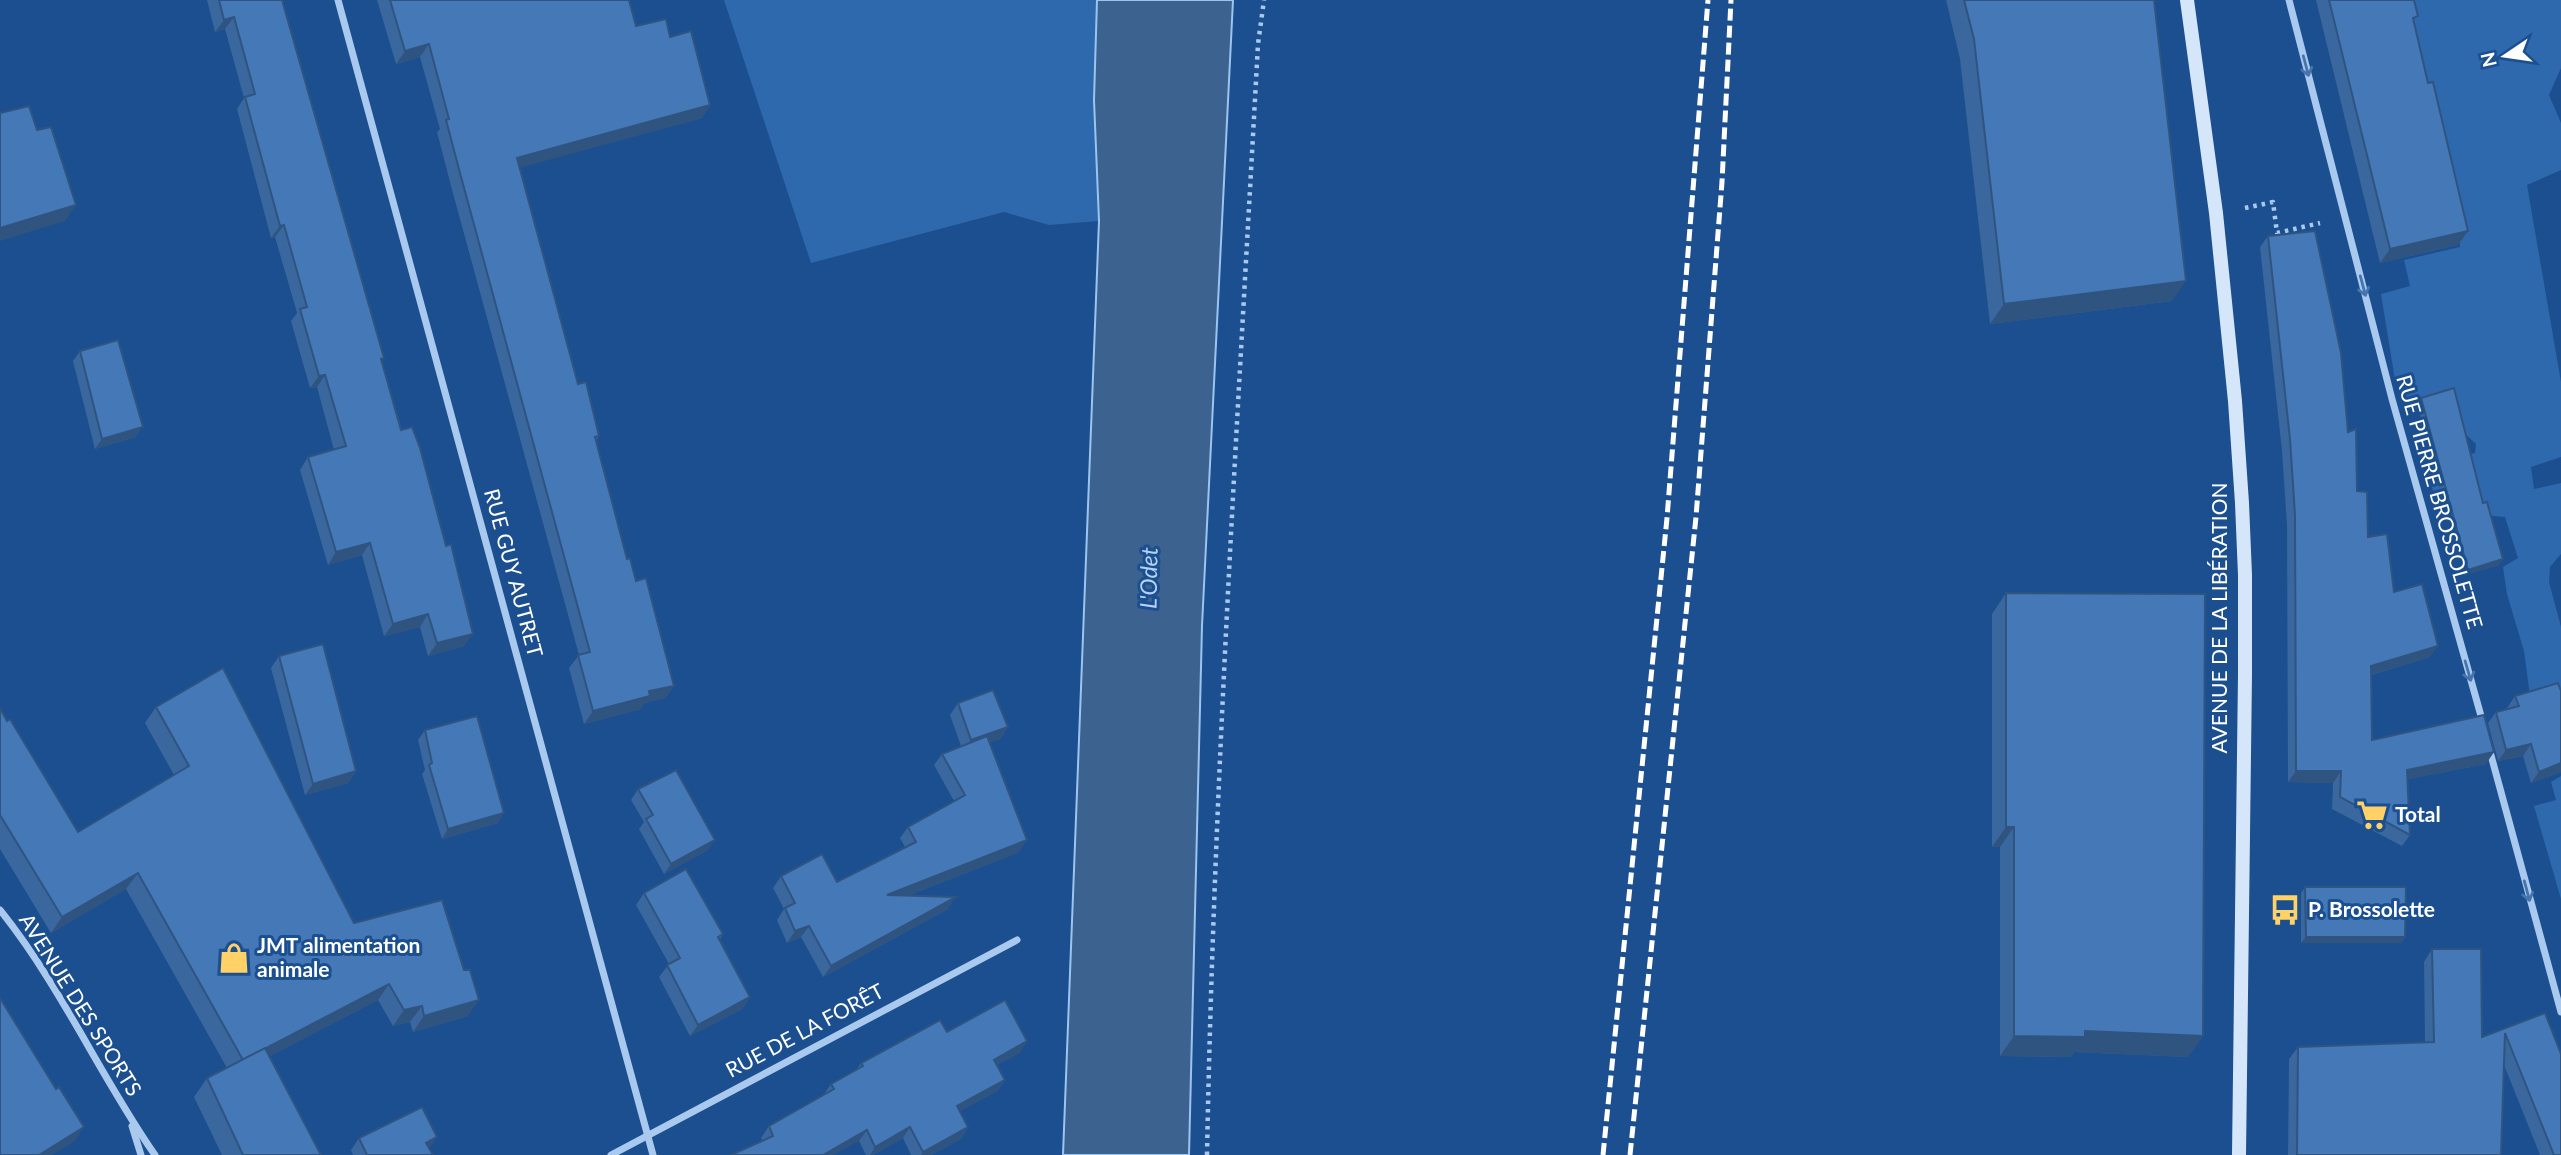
<svg xmlns="http://www.w3.org/2000/svg" width="2561" height="1155" viewBox="0 0 2561 1155" font-family="Lato,sans-serif">
  <style>
    .green { fill: #2e69ad }
    .water { fill: #3c6290; stroke: #9cc4f0; stroke-width: 2 }
    .lines { fill: none; stroke-linecap: round; stroke-linejoin: round }
    .path { stroke: #a9c9ee; stroke-width: 4.5; stroke-dasharray: 3.5 5; stroke-linecap: butt }
    .street { stroke: #a9c9ee; stroke-width: 7 }
    .secondary { stroke: #d6e6fa; stroke-width: 14 }
    .rail { stroke: #fff; stroke-width: 5; stroke-dasharray: 12 5; stroke-linecap: butt }
    .wall { fill: #3a679d }
    .shaded-wall { fill: #305480 }
    .building { fill: #4478b7; stroke: #305480; stroke-width: 2 }
    .oneway { stroke: #4674ac }
    .labels { text-anchor: middle; stroke-width: 6; stroke-linejoin: round; paint-order: stroke }
    .street-label { font-size: 21px; fill: #fff; stroke: #1b4f8f }
    .poi-label { font-size: 21px; font-weight: bold; fill: #fff; stroke: #1b4f8f; text-anchor: start }
    .water-label { font-size: 23px; font-style: italic; fill: #b5d3f5; stroke: #1b4f8f }
  </style>
  <rect width="100%" height="100%" fill="#1b4f8f"/>
  <g class="green">
    <polygon points="724,0 1097,0 1094,100 1099,221 1049,225 1004,212 811,263"/>
    <polygon points="2387,0 2561,0 2561,68 2549,95 2561,123 2561,170 2527,185 2561,382 2561,457 2531,467 2534,489 2561,483 2561,554 2550,567 2549,582 2561,627 2561,718 2530,696 2524,651 2507,594 2503,567 2518,558 2505,517 2492,516 2482,500 2448,493 2443,505 2435,499 2427,467 2475,453 2476,444 2463,432 2454,391 2414,402 2404,396 2395,380 2381,294 2410,286 2404,260 2460,247 2460,243 2425,96"/>
    <polygon points="2561,776 2561,899 2534,806 2556,800 2551,782"/>
  </g>
  <polygon class="water" points="1097,0 1233,0 1202,626 1189,1155 1063,1155 1099,221 1094,100"/>
  <g class="lines">
    <g class="path">
      <polyline points="2245,208 2273,202 2277,233 2320,223"/>
      <path d="M1207,1155C1214,784 1238,415 1258,44L1264,0"/>
    </g>
    <g class="street">
      <polyline points="338,0 653,1155"/>
      <polyline points="2289,0 2392,399 2483,723"/>
      <polyline points="2489,748 2561,1012"/>
      <path d="M0,910C61,986 100,1076 155,1155"/>
      <polyline points="132,1126 141,1155"/>
      <polyline points="611,1155 1017,940"/>
    </g>
    <polyline class="secondary" points="2187,0 2216,213 2235,401 2242,503 2245,575 2245,674 2239,1155"/>
    <g class="rail">
      <polyline points="1603,1155 1667,518 1708,0"/>
      <polyline points="1630,1155 1696,517 1722,182 1731,0"/>
    </g>
  </g>
  <g class="wall">
    <polygon points="207,0 282,0 382,361 464,646 428,656 420,627 384,636 362,555 328,565 300,470 308,457 334,450 317,387 310,388 291,321 297,313 275,237 271,238 237,109 244,98 225,29 215,32"/>
    <polygon points="377,0 629,0 636,26 670,37 710,105 702,118 519,167 578,384 599,436 596,441 627,559 674,686 665,698 644,703 641,709 584,724 569,668 579,655 451,186 437,132 440,129 420,57 396,64"/>
    <polygon points="1946,0 2154,0 2172,301 1990,324 1960,59"/>
    <polygon points="2316,0 2414,0 2414,22 2428,83 2468,231 2458,245 2380,263"/>
    <polygon points="2268,236 2348,432 2357,491 2368,537 2394,592 2430,657 2371,675 2372,740 2486,764 2408,779 2410,835 2402,846 2332,809 2333,783 2288,782 2287,526 2282,451 2260,247"/>
    <polygon points="80,351 136,437 95,449 73,361"/>
    <polygon points="2421,398 2483,503 2499,565 2464,575 2417,404"/>
    <polygon points="2006,593 2203,1036 2188,1057 2074,1052 2071,1057 2000,1056 2000,847 1992,847 1992,614"/>
    <polygon points="279,656 356,771 348,783 305,795 271,668"/>
    <polygon points="2561,691 2561,772 2531,783 2523,756 2498,761 2488,723 2496,712 2508,709 2507,708 2515,696"/>
    <polygon points="958,703 1008,727 1000,739 990,742 1019,852 907,896 948,909 823,977 801,937 787,943 777,920 784,909 773,888 781,876 837,882 905,847 900,838 908,827 954,801 934,765 942,754 961,746 950,715"/>
    <polygon points="156,707 354,923 468,1016 413,1032 410,1022 393,1026 378,1000 270,1056 321,1155 222,1155 194,1097 207,1078 227,1068 126,889 51,933 0,849 0,708 7,721 78,832 174,775 145,723"/>
    <polygon points="425,730 498,823 442,839 422,774 425,770 418,740"/>
    <polygon points="638,789 708,850 664,874 639,829 644,822 631,800"/>
    <polygon points="2305,887 2405,937 2401,943 2301,943 2301,893"/>
    <polygon points="644,893 723,934 720,939 750,997 742,1009 690,1036 659,977 669,964 636,905"/>
    <polygon points="2432,949 2482,1037 2545,1013 2561,1155 2540,1155 2504,1065 2501,1155 2288,1155 2289,1059 2298,1047 2425,1042 2424,962"/>
    <polygon points="947,1032 1027,1041 1019,1053 997,1065 1005,1080 997,1091 960,1111 968,1127 961,1139 931,1155 911,1155 903,1138 873,1155 866,1155 859,1141 763,1141 761,1138 769,1126 824,1094 831,1084 856,1070 861,1063"/>
    <polygon points="359,1138 429,1149 433,1155 353,1155 351,1150"/>
  </g>
  <g class="shaded-wall">
    <polygon points="234,17 225,29 215,32 224,20"/>
    <polygon points="429,44 420,57 396,64 405,51"/>
    <polygon points="710,105 702,118 508,171 517,158"/>
    <polygon points="76,205 65,221 0,241 0,228"/>
    <polygon points="284,225 275,237 271,238 280,226"/>
    <polygon points="2468,231 2458,245 2380,263 2390,249"/>
    <polygon points="2186,281 2172,301 1990,324 2004,304"/>
    <polygon points="325,375 317,387 310,388 319,376"/>
    <polygon points="143,427 136,437 95,449 102,439"/>
    <polygon points="370,543 362,555 328,565 336,552"/>
    <polygon points="2503,559 2499,565 2464,575 2468,570"/>
    <polygon points="428,614 420,627 384,636 393,624"/>
    <polygon points="473,634 464,646 428,656 437,643"/>
    <polygon points="2438,646 2430,657 2363,677 2371,666"/>
    <polygon points="674,686 665,698 644,703 641,709 584,724 593,711 649,691"/>
    <polygon points="1008,727 1000,739 963,751 971,740"/>
    <polygon points="2531,744 2523,756 2498,761 2506,750"/>
    <polygon points="2494,752 2486,764 2399,781 2407,770"/>
    <polygon points="2561,763 2561,772 2531,783 2539,772"/>
    <polygon points="356,771 348,783 305,795 313,784"/>
    <polygon points="2296,771 2341,771 2333,783 2288,782"/>
    <polygon points="504,813 498,823 442,839 448,829"/>
    <polygon points="2006,827 2014,827 2000,847 1992,847"/>
    <polygon points="715,840 708,850 664,874 671,864"/>
    <polygon points="1027,840 1019,852 879,907 887,895"/>
    <polygon points="138,873 126,889 51,933 62,917"/>
    <polygon points="956,897 948,909 823,977 831,966"/>
    <polygon points="809,926 801,937 787,943 795,931"/>
    <polygon points="2306,937 2405,937 2401,943 2301,943"/>
    <polygon points="389,984 378,1000 232,1076 243,1060"/>
    <polygon points="750,997 742,1009 690,1036 698,1025"/>
    <polygon points="479,1000 468,1016 413,1032 424,1016"/>
    <polygon points="422,1006 410,1022 393,1026 404,1010"/>
    <polygon points="2085,1031 2203,1036 2188,1057 2074,1052 2071,1057 2000,1056 2014,1036"/>
    <polygon points="1027,1041 1019,1053 986,1071 994,1060"/>
    <polygon points="1005,1080 997,1091 949,1117 957,1106"/>
    <polygon points="84,1127 75,1141 52,1155 39,1155"/>
    <polygon points="910,1127 903,1138 873,1155 870,1155 875,1147"/>
    <polygon points="968,1127 961,1139 931,1155 921,1155 923,1152"/>
    <polygon points="867,1130 859,1141 834,1155 823,1155"/>
    <polygon points="437,1137 429,1149 426,1143"/>
  </g>
  <g class="building">
    <polygon points="219,0 282,0 384,358 381,359 401,430 412,427 420,448 446,546 451,544 473,634 437,643 428,614 393,624 370,543 336,552 308,457 346,446 325,375 319,376 300,309 307,307 284,225 280,226 245,97 255,94 234,17 224,20"/>
    <polygon points="390,0 629,0 636,26 666,19 670,37 691,31 710,105 517,158 578,384 586,382 599,436 595,437 627,559 630,558 636,581 646,578 674,686 649,691 650,696 593,711 578,655 590,652 460,173 446,120 449,119 429,44 405,51"/>
    <polygon points="1964,0 2154,0 2186,281 2004,304 1974,39"/>
    <polygon points="2329,0 2414,0 2418,16 2413,18 2428,83 2433,82 2468,231 2390,249"/>
    <polygon points="29,106 37,130 51,127 76,205 0,228 0,113"/>
    <polygon points="2315,231 2341,353 2348,432 2356,429 2357,491 2367,492 2368,537 2387,534 2394,592 2422,584 2438,646 2371,666 2372,740 2484,715 2494,752 2407,770 2410,835 2340,797 2341,771 2296,771 2295,515 2290,439 2268,236"/>
    <polygon points="118,340 143,427 102,439 80,351"/>
    <polygon points="2454,388 2483,503 2487,502 2503,559 2468,570 2421,398"/>
    <polygon points="2006,593 2205,594 2203,1036 2085,1031 2085,1037 2014,1036 2014,827 2006,827"/>
    <polygon points="323,644 356,771 313,784 279,656"/>
    <polygon points="223,668 354,923 442,900 464,970 470,970 479,1000 424,1016 422,1006 404,1010 389,984 243,1060 138,873 62,917 0,815 0,708 7,721 10,719 78,832 189,766 156,707"/>
    <polygon points="2558,683 2561,691 2561,763 2539,772 2531,744 2506,750 2496,712 2519,706 2515,696"/>
    <polygon points="993,690 1008,727 971,740 958,703"/>
    <polygon points="477,716 504,813 448,829 429,765 432,763 425,730"/>
    <polygon points="987,736 1027,840 887,895 956,897 831,966 809,926 795,931 785,908 795,903 781,876 822,854 837,882 916,842 908,827 965,795 942,754"/>
    <polygon points="676,770 715,840 671,864 646,819 653,815 638,789"/>
    <polygon points="686,869 723,934 718,937 750,997 698,1025 667,965 680,958 644,893"/>
    <polygon points="2305,887 2406,887 2405,937 2306,937"/>
    <polygon points="2432,949 2481,949 2482,1037 2545,1013 2561,1054 2561,1155 2554,1155 2505,1033 2501,1155 2297,1155 2298,1047 2434,1042"/>
    <polygon points="0,998 56,1089 59,1087 84,1127 39,1155 0,1155"/>
    <polygon points="1005,1000 1027,1041 994,1060 1005,1080 957,1106 968,1127 923,1152 910,1127 875,1147 867,1130 823,1155 731,1155 773,1136 769,1126 834,1089 831,1084 863,1066 861,1063 940,1020 947,1032"/>
    <polygon points="265,1048 321,1155 243,1155 207,1078"/>
    <polygon points="422,1107 437,1137 426,1143 433,1155 367,1155 359,1138"/>
  </g>
  <defs><path id="oneway-shaft" d="M-6 0H5M1.5-3L5.5 0L1.5 3" fill="none" stroke-width="1.6" stroke-linecap="round" stroke-linejoin="round" transform="scale(1.75)"/></defs>
  <g class="oneway">
    <use href="#oneway-shaft" transform="translate(2306 66) rotate(75)"/>
    <use href="#oneway-shaft" transform="translate(2363 286) rotate(75)"/>
    <use href="#oneway-shaft" transform="translate(2468 671) rotate(74)"/>
    <use href="#oneway-shaft" transform="translate(2527 891) rotate(75)"/>
  </g>
  <defs>
    <symbol id="supermarket-bare" viewBox="-9 -9 18 18"><path d="M-6-5.5h2.5l.6 2H6L4.5 2H-2.5L-4.4-4H-6ZM-1.5 3.2a1.3 1.3 0 1 0 .1 0ZM3 3.2a1.3 1.3 0 1 0 .1 0Z" fill="#ffd166" stroke="#1b4f8f" stroke-width="2.5" paint-order="stroke"/></symbol>
    <symbol id="bus-bare" viewBox="-9 -9 18 18"><path d="M-5-6H5V4H4V6H2V4H-2V6H-4V4H-5ZM-3.5-4V0h7V-4ZM-3.5 1.2v1.5H-2V1.2ZM2 1.2v1.5H3.5V1.2Z" fill="#ffd166" stroke="#1b4f8f" stroke-width="2.5" paint-order="stroke"/></symbol>
    <symbol id="shop-bare" viewBox="-9 -9 18 18"><path d="M-5-2.5h2.3a2.7 3.5 0 0 1 5.4 0H5L5.5 6h-11ZM-1.5-2.5h3a1.5 2.3 0 0 0-3 0Z" fill="#ffd166" stroke="#1b4f8f" stroke-width="2.5" paint-order="stroke"/></symbol>
  </defs>
  <g fill-rule="evenodd">
    <use href="#supermarket-bare" x="2350" y="793" width="44" height="44"/>
    <use href="#bus-bare" x="2263" y="888" width="44" height="44"/>
    <use href="#shop-bare" x="212" y="936" width="44" height="44"/>
  </g>
  <g class="labels">
    <g class="street-label">
      <text transform="translate(2439 502) rotate(74)" y="7">RUE PIERRE BROSSOLETTE</text>
      <text transform="translate(513 573) rotate(75)" y="7">RUE GUY AUTRET</text>
      <text transform="translate(2220 618) rotate(-90)" y="7">AVENUE DE LA LIBÉRATION</text>
      <text transform="translate(80 1005) rotate(58)" y="7">AVENUE DES SPORTS</text>
      <text transform="translate(805 1031) rotate(-28)" y="7">RUE DE LA FORÊT</text>
    </g>
    <g class="poi-label">
      <text x="2395" y="822">Total</text>
      <text x="2308" y="917">P. Brossolette</text>
      <text x="257" y="953">JMT alimentation<tspan x="257" dy="24">animale</tspan></text>
    </g>
    <g class="water-label">
      <text transform="translate(1149 578) rotate(-89)" y="8">L'Odet</text>
    </g>
  </g>
  <g transform="translate(2505 56) rotate(257)" stroke="#1b4f8f" stroke-width="5" paint-order="stroke">
  <path d="M0-5L12 26L0 18L-12 26Z" fill="#ffffff"/>
  <text y="-10" font-size="19" font-weight="bold" text-anchor="middle" fill="#ffffff">N</text>
  </g>
</svg>
